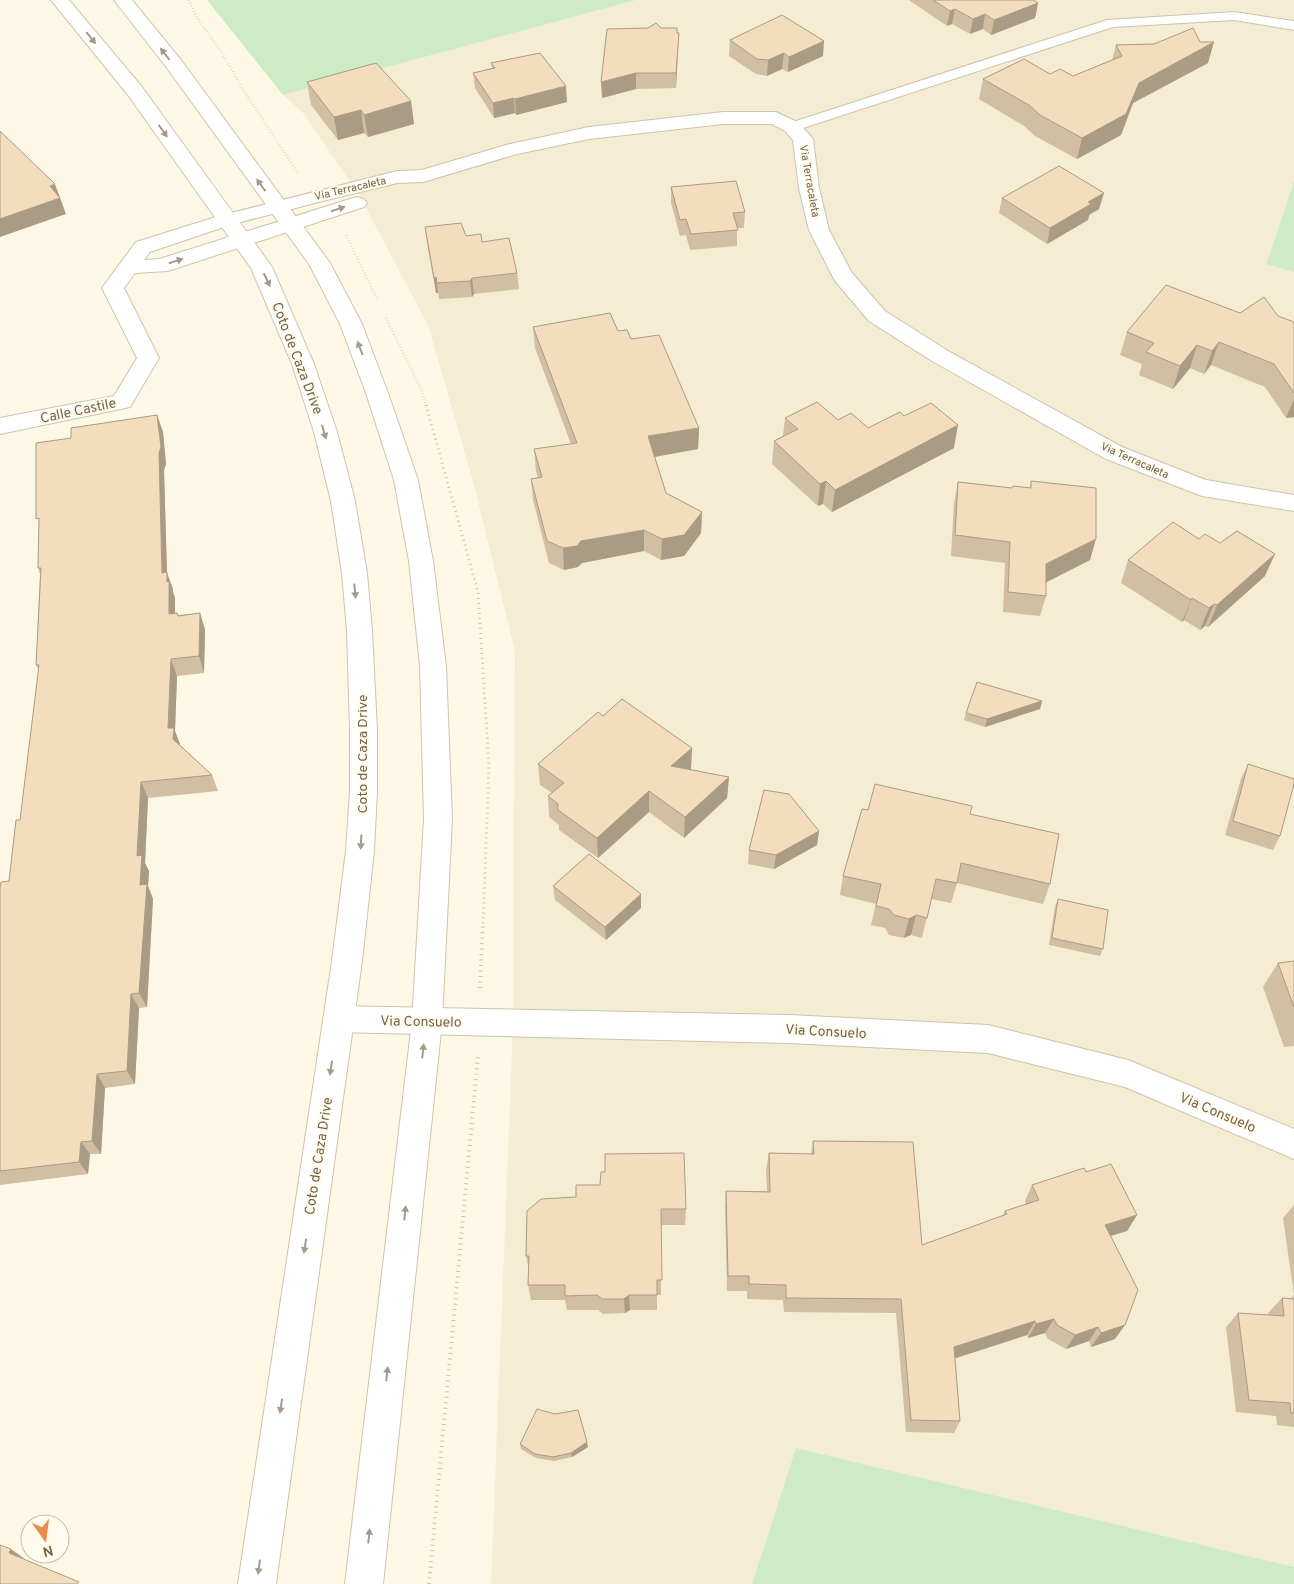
<svg xmlns="http://www.w3.org/2000/svg" width="1294" height="1584" viewBox="0 0 1294 1584" font-family="Overpass,sans-serif">
  <style>
    .residential { fill: #f5ecd4 }
    .green { fill: #cdebc4 }
    .lines { fill: none; stroke-linecap: round; stroke-linejoin: round }
    .lane-casing { stroke: #cfc2ac; stroke-width: 2 }
    .street-casing { stroke: #cfc2ac; stroke-width: 2 }
    .secondary-casing { stroke: #d2c3a9; stroke-width: 2 }
    .path-far2 { stroke: #d9c0a0; stroke-width: 2.5; stroke-dasharray: 0.5 2.5; stroke-linecap: butt }
    .path-far1 { stroke: #d9c0a0; stroke-width: 3; stroke-dasharray: 1 4; stroke-linecap: butt }
    .path { stroke: #d9c0a0; stroke-width: 4; stroke-dasharray: 1 4.5; stroke-linecap: butt }
    .lane { fill: #fff; fill-rule: evenodd }
    .street { fill: #fff; fill-rule: evenodd }
    .secondary { fill: #fff; fill-rule: evenodd }
    .wall { fill: #d1bea3 }
    .shaded-wall { fill: #aa9b84 }
    .building { fill: #f3ddbd; stroke: #aa9b84 }
    .oneway { fill: #a79a89 }
    .labels { text-anchor: middle; stroke-width: 4; stroke-linejoin: round; paint-order: stroke }
    .far-street-label { font-size: 11px; fill: #77634a; stroke: #fffbed }
    .street-label { font-size: 14px; fill: #77634a; stroke: #fffbed }
  </style>
  <rect width="100%" height="100%" fill="#fdf8e6"/>
  <polygon class="residential" points="636,0 1294,0 1294,181 1266,263 1294,272 1294,1567 796,1448 752,1584 491,1584 513,1023 515,652 474,485 428,325 358,193 303,113 283,95"/>
  <g class="green">
    <polygon points="207,0 636,0 283,95"/>
    <polygon points="1294,181 1294,272 1266,264"/>
    <polygon points="796,1448 1294,1567 1294,1584 752,1584"/>
  </g>
  <g class="lines">
    <defs>
      <polygon id="lane" points="1234,12 1294,21 1294,30 1234,20 1113,27 797,130 787,130 785,127 787,124 1107,20"/>
      <g id="street">
        <polygon points="723,112 776,112 799,123 813,139 819,188 829,230 852,273 885,311 948,351 1122,447 1206,480 1294,495 1294,511 1202,496 1106,459 932,361 869,321 835,281 809,230 799,188 793,140 785,131 772,124 723,124 589,139 517,154 423,182 397,183 319,202 233,224 150,252 144,260 159,259 350,199 357,197 364,199 367,203 364,207 168,271 135,273 124,288 159,358 130,407 0,434 0,418 114,396 137,358 102,288 136,242 219,216 397,171 422,170 506,145 589,127"/>
        <polygon points="338,1006 789,1015 988,1025 1128,1060 1294,1129 1294,1159 1125,1087 988,1053 789,1043 338,1032 327,1029 323,1019 327,1009"/>
      </g>
      <g id="secondary">
        <polygon points="51,0 69,0 142,87 272,267 314,364 337,432 355,501 367,573 372,631 377,730 377,791 374,851 362,961 276,1584 238,1584 332,961 346,851 350,791 350,730 347,631 342,573 331,501 314,432 292,364 251,268 128,95"/>
        <polygon points="114,0 132,0 181,60 330,263 362,324 388,393 418,480 433,561 446,666 452,819 442,1022 383,1584 345,1584 412,1022 424,819 420,666 409,561 394,480 366,393 340,324 309,264 167,68"/>
      </g>
    </defs>
    <use href="#lane" class="lane-casing"/>
    <use href="#street" class="street-casing"/>
    <use href="#secondary" class="secondary-casing"/>
    <g class="path-far2">
      <polyline points="189,0 197,18 222,53 244,91 298,173"/>
      <polyline points="346,235 377,299"/>
      <polyline points="386,318 422,391 426,406"/>
    </g>
    <polyline class="path-far1" points="426,405 478,592 489,767 483,924"/>
    <g class="path">
      <polyline points="480,988 483,923"/>
      <polyline points="429,1584 478,1056"/>
    </g>
    <use href="#lane" class="lane"/>
    <use href="#street" class="street"/>
    <use href="#secondary" class="secondary"/>
  </g>
  <g class="wall">
    <polygon points="909,0 1033,0 1038,3 1035,18 991,35 983,29 970,34 952,24 947,26"/>
    <polygon points="661,28 679,33 676,88 636,89 602,98"/>
    <polygon points="730,40 823,56 788,72 782,69 767,76 756,74 729,56"/>
    <polygon points="1116,45 1208,63 1133,103 1121,135 1077,159 1035,136 1024,126 979,99 983,79 1050,74 1073,76 1112,60"/>
    <polygon points="491,63 567,102 516,115 515,113 494,118 475,88 473,73 492,68"/>
    <polygon points="307,82 411,101 414,124 368,137 364,133 338,140 311,105"/>
    <polygon points="671,187 745,212 744,228 737,228 737,246 690,250 686,235 680,236 671,203"/>
    <polygon points="1002,198 1099,209 1089,215 1088,220 1047,244 999,213"/>
    <polygon points="425,227 466,236 482,242 517,273 519,289 474,294 472,297 439,299 438,293 436,293 427,243"/>
    <polygon points="1240,313 1278,316 1294,322 1294,417 1286,418 1265,387 1211,365 1204,374 1190,368 1173,389 1139,375 1142,364 1120,355 1127,332"/>
    <polygon points="533,327 618,331 631,339 699,428 698,449 655,457 666,493 702,512 701,533 684,556 661,560 644,551 582,563 578,567 564,570 549,563 533,500 531,479 538,478 536,471 534,449 571,444 535,348"/>
    <polygon points="157,415 163,432 166,464 164,470 167,573 173,589 173,592 175,598 175,613 177,613 178,615 200,613 205,630 204,673 177,676 175,731 180,745 212,775 218,791 148,798 145,863 149,871 148,886 153,899 147,1007 139,1008 135,1084 105,1088 101,1154 90,1154 88,1174 0,1185 0,888 9,881 20,820 39,671 36,665 40,574 38,568 71,438"/>
    <polygon points="904,416 954,448 832,512 823,504 818,506 772,464 774,441 783,436 785,418 838,420 868,428"/>
    <polygon points="1031,481 1090,560 1046,582 1046,596 1040,616 1003,612 1005,563 951,556 954,503 958,482 1012,488 1030,488"/>
    <polygon points="1199,539 1265,576 1208,627 1205,626 1200,630 1184,620 1182,622 1121,583 1128,560"/>
    <polygon points="1042,701 1040,709 985,727 964,720 966,713"/>
    <polygon points="603,716 692,748 691,769 690,770 729,777 727,798 684,838 649,812 598,858 559,830 559,825 549,817 548,796 552,793 540,785 538,764"/>
    <polygon points="1248,764 1280,836 1273,850 1225,835 1241,779"/>
    <polygon points="868,810 1050,884 1043,904 957,883 951,903 931,899 922,938 911,935 904,938 889,935 885,928 871,925 876,904 840,895 843,876"/>
    <polygon points="819,831 817,845 774,869 748,864 749,850"/>
    <polygon points="553,886 641,908 606,940 555,900"/>
    <polygon points="1058,899 1103,949 1100,956 1049,945 1055,906"/>
    <polygon points="1294,961 1294,1046 1284,1047 1263,987 1278,963"/>
    <polygon points="813,1141 922,1245 1002,1216 1005,1211 1026,1204 1025,1201 1032,1185 1086,1172 1137,1215 1127,1231 1111,1236 1115,1339 1091,1347 1089,1341 1066,1349 1048,1339 1045,1333 1028,1338 1027,1335 955,1358 960,1421 954,1433 906,1432 896,1313 784,1312 783,1300 747,1299 747,1291 727,1291 725,1206 726,1191 767,1191 766,1170 769,1153 811,1154"/>
    <polygon points="1294,1205 1294,1427 1277,1425 1276,1416 1236,1412 1226,1327 1238,1313 1269,1315 1268,1313 1282,1298 1290,1299 1294,1295 1283,1218"/>
    <polygon points="686,1209 685,1225 661,1225 661,1295 657,1295 657,1310 630,1310 625,1313 603,1314 598,1310 567,1310 565,1300 531,1300 528,1285 529,1271 526,1256 527,1211"/>
    <polygon points="520,1444 588,1447 572,1457 554,1461 536,1458 521,1449"/>
  </g>
  <g class="shaded-wall">
    <polygon points="1038,3 1035,18 991,35 994,20"/>
    <polygon points="955,9 952,24 947,26 950,11"/>
    <polygon points="985,14 983,29 970,34 973,19"/>
    <polygon points="679,33 678,48 676,88 676,73"/>
    <polygon points="824,41 823,56 788,72 789,57"/>
    <polygon points="1214,42 1208,63 1133,103 1121,135 1077,159 1082,138 1139,83"/>
    <polygon points="784,53 782,69 767,76 768,60"/>
    <polygon points="636,73 636,89 602,98 601,82"/>
    <polygon points="566,86 567,102 516,115 515,99"/>
    <polygon points="514,98 515,113 494,118 493,103"/>
    <polygon points="411,101 414,124 368,137 364,115"/>
    <polygon points="361,110 364,133 338,140 334,117"/>
    <polygon points="55,184 66,214 0,237 0,219 50,186"/>
    <polygon points="1104,193 1099,209 1089,215 1088,220 1047,244 1050,228 1088,202"/>
    <polygon points="436,277 438,293 436,293 434,278"/>
    <polygon points="472,278 474,294 472,297 470,281"/>
    <polygon points="1219,342 1211,365 1204,374 1212,351"/>
    <polygon points="1197,345 1190,368 1173,389 1180,366"/>
    <polygon points="1294,399 1294,417 1286,418"/>
    <polygon points="157,415 163,432 166,464 164,470 167,573 173,589 173,592 175,598 175,631 169,614 162,573"/>
    <polygon points="958,425 954,448 832,512 835,490"/>
    <polygon points="699,428 698,449 648,458 648,436"/>
    <polygon points="826,481 823,504 818,506 820,484"/>
    <polygon points="702,512 701,533 684,556 661,560 662,539"/>
    <polygon points="644,530 644,551 582,563 578,567 564,570 563,548 581,541"/>
    <polygon points="1096,539 1090,560 1041,585 1046,564"/>
    <polygon points="1275,554 1265,576 1208,627 1217,605"/>
    <polygon points="1192,598 1184,620 1182,622 1191,600"/>
    <polygon points="1214,604 1205,626 1200,630 1209,608"/>
    <polygon points="200,613 205,630 204,673 199,656"/>
    <polygon points="171,659 177,676 175,731 180,744 180,756 168,728"/>
    <polygon points="1042,701 1040,709 985,727 987,719"/>
    <polygon points="692,748 691,769 670,787 671,766"/>
    <polygon points="729,777 727,798 684,838 685,817"/>
    <polygon points="141,782 148,798 145,863 149,871 148,886 153,899 147,1007 139,993 137,856"/>
    <polygon points="649,791 649,812 598,858 597,838"/>
    <polygon points="819,831 817,845 774,869 776,855"/>
    <polygon points="641,894 641,908 606,940 605,927"/>
    <polygon points="916,915 911,935 904,938 909,919"/>
    <polygon points="131,994 139,1008 135,1084 127,1071"/>
    <polygon points="97,1074 105,1088 101,1154 92,1141"/>
    <polygon points="81,1142 90,1154 88,1174 79,1162"/>
    <polygon points="1137,1215 1127,1231 1096,1240 1105,1225"/>
    <polygon points="629,1295 630,1310 625,1313 624,1299"/>
    <polygon points="1054,1319 1045,1333 1028,1338 1036,1324"/>
    <polygon points="1035,1321 1027,1335 947,1361 954,1347"/>
    <polygon points="1125,1325 1115,1339 1091,1347 1101,1333"/>
    <polygon points="1098,1327 1089,1341 1066,1349 1075,1335"/>
    <polygon points="587,1442 588,1447 572,1457 571,1453"/>
    <polygon points="11,1549 25,1559 9,1553"/>
  </g>
  <g class="building">
    <polygon points="933,0 1033,0 1038,3 994,20 985,14 973,19 955,9 950,11"/>
    <polygon points="782,15 824,41 789,57 784,53 768,60 757,59 730,40"/>
    <polygon points="656,23 661,28 677,28 677,33 679,33 676,73 636,73 601,82 607,29 648,28"/>
    <polygon points="1193,28 1200,42 1214,42 1139,83 1126,114 1082,138 1040,115 1029,105 983,79 1024,59 1050,74 1060,69 1073,76 1122,56 1116,45 1154,44"/>
    <polygon points="540,53 566,86 515,99 514,98 493,103 473,73 495,68 491,63"/>
    <polygon points="376,63 411,101 364,115 361,110 334,117 307,82"/>
    <polygon points="0,131 55,184 50,186 60,198 0,219"/>
    <polygon points="1059,166 1104,193 1088,202 1091,204 1050,228 1002,198"/>
    <polygon points="736,181 745,212 733,213 738,230 691,234 686,219 680,220 671,187"/>
    <polygon points="461,223 466,236 481,234 482,242 509,238 517,273 472,278 470,281 437,283 436,277 434,278 425,227"/>
    <polygon points="1166,285 1240,313 1264,297 1278,316 1294,322 1294,393 1274,364 1219,342 1212,351 1197,345 1180,366 1146,352 1154,343 1127,332"/>
    <polygon points="610,313 618,331 627,330 631,339 659,335 699,428 648,436 666,493 702,512 684,535 662,539 644,530 581,541 577,546 563,548 547,541 531,479 542,477 534,449 577,443 533,327"/>
    <polygon points="817,402 838,420 851,413 868,428 900,412 904,416 931,403 958,425 835,490 826,481 820,484 774,441 798,429 785,418"/>
    <polygon points="157,415 161,447 159,453 162,573 167,572 167,582 169,581 169,614 177,613 178,616 200,613 199,656 171,659 168,728 174,728 173,739 212,775 141,782 137,856 142,855 140,885 147,884 139,993 131,994 127,1071 97,1074 92,1141 81,1142 79,1162 0,1171 0,888 1,882 9,881 16,820 20,820 39,665 36,665 41,568 38,568 39,518 36,519 36,443 71,438 71,428"/>
    <polygon points="1031,481 1096,488 1096,539 1046,564 1046,596 1008,592 1010,542 955,535 958,482 1012,488 1013,486 1031,488"/>
    <polygon points="1173,522 1199,539 1205,534 1220,543 1237,531 1275,554 1217,605 1214,604 1209,608 1192,598 1191,600 1128,560"/>
    <polygon points="977,682 1042,701 987,719 966,713"/>
    <polygon points="622,699 692,748 671,766 729,777 685,817 649,791 597,838 558,810 558,804 548,796 564,783 538,764 598,712 603,716"/>
    <polygon points="1248,764 1294,779 1294,784 1280,836 1233,821"/>
    <polygon points="875,784 972,806 970,814 1059,834 1050,884 961,863 957,883 936,879 927,918 916,915 909,919 894,915 889,909 876,906 881,884 843,876 862,809 868,810"/>
    <polygon points="764,790 789,794 819,831 776,855 749,850"/>
    <polygon points="589,854 641,894 605,927 553,886"/>
    <polygon points="1058,899 1108,910 1103,949 1052,938"/>
    <polygon points="1294,961 1294,1007 1278,963"/>
    <polygon points="813,1141 913,1142 922,1245 1007,1214 1005,1211 1039,1200 1032,1185 1084,1168 1086,1172 1111,1164 1137,1215 1105,1225 1138,1290 1125,1325 1101,1333 1098,1327 1075,1335 1057,1325 1054,1319 1036,1324 1035,1321 954,1347 960,1421 911,1420 901,1299 786,1298 786,1285 749,1284 749,1276 728,1276 726,1191 770,1192 769,1153 814,1154"/>
    <polygon points="684,1153 686,1209 661,1209 662,1280 657,1280 657,1295 629,1295 624,1299 602,1299 597,1295 565,1296 565,1285 528,1285 529,1256 526,1256 527,1211 541,1199 576,1197 576,1185 600,1185 601,1172 605,1172 605,1154"/>
    <polygon points="1282,1298 1294,1299 1294,1413 1291,1413 1290,1403 1249,1400 1238,1313 1284,1316"/>
    <polygon points="537,1409 555,1414 578,1410 587,1442 571,1453 553,1457 535,1454 520,1444"/>
    <polygon points="0,1545 11,1549 9,1553 79,1582 77,1584 0,1584"/>
  </g>
  <defs><path id="oneway-solid" d="M-6-.8H1V-3.2L6.5 0L1 3.2V.8H-6Z" transform="scale(1.25)"/></defs>
  <g class="oneway">
    <use href="#oneway-solid" transform="translate(91 38) rotate(51)"/>
    <use href="#oneway-solid" transform="translate(165 54) rotate(-128)"/>
    <use href="#oneway-solid" transform="translate(163 131) rotate(55)"/>
    <use href="#oneway-solid" transform="translate(261 185) rotate(-126)"/>
    <use href="#oneway-solid" transform="translate(338 209) rotate(-18)"/>
    <use href="#oneway-solid" transform="translate(176 261) rotate(-18)"/>
    <use href="#oneway-solid" transform="translate(267 280) rotate(64)"/>
    <use href="#oneway-solid" transform="translate(360 348) rotate(-111)"/>
    <use href="#oneway-solid" transform="translate(324 432) rotate(74)"/>
    <use href="#oneway-solid" transform="translate(355 591) rotate(84)"/>
    <use href="#oneway-solid" transform="translate(361 842) rotate(93)"/>
    <use href="#oneway-solid" transform="translate(423 1051) rotate(-84)"/>
    <use href="#oneway-solid" transform="translate(331 1068) rotate(99)"/>
    <use href="#oneway-solid" transform="translate(405 1213) rotate(-84)"/>
    <use href="#oneway-solid" transform="translate(305 1246) rotate(99)"/>
    <use href="#oneway-solid" transform="translate(387 1374) rotate(-84)"/>
    <use href="#oneway-solid" transform="translate(281 1406) rotate(99)"/>
    <use href="#oneway-solid" transform="translate(369 1536) rotate(-84)"/>
    <use href="#oneway-solid" transform="translate(259 1567) rotate(98)"/>
  </g>
  <g class="labels">
    <g class="far-street-label">
      <text transform="translate(810 181) rotate(80)" y="4">Via Terracaleta</text>
      <text transform="translate(350 188) rotate(-13)" y="4">Via Terracaleta</text>
      <text transform="translate(1135 460) rotate(24)" y="4">Via Terracaleta</text>
    </g>
    <g class="street-label">
      <text transform="translate(298 358) rotate(69)" y="5">Coto de Caza Drive</text>
      <text transform="translate(78 410) rotate(-12)" y="5">Calle Castile</text>
      <text transform="translate(362 754) rotate(-90)" y="5">Coto de Caza Drive</text>
      <text transform="translate(421 1021) rotate(1)" y="5">Via Consuelo</text>
      <text transform="translate(826 1031) rotate(3)" y="5">Via Consuelo</text>
      <text transform="translate(1218 1112) rotate(23)" y="5">Via Consuelo</text>
      <text transform="translate(318 1156) rotate(-81)" y="5">Coto de Caza Drive</text>
    </g>
  </g>
  <g transform="translate(45 1539) rotate(166)"><circle r="24" fill="#fffbed" stroke="#c9beac"/>
  <path d="M0-4L9 19L0 12L-9 19Z" fill="#ea8b48"/>
  <text y="-8" font-size="14" font-weight="bold" text-anchor="middle" fill="#77634a">N</text>
  </g>
</svg>
